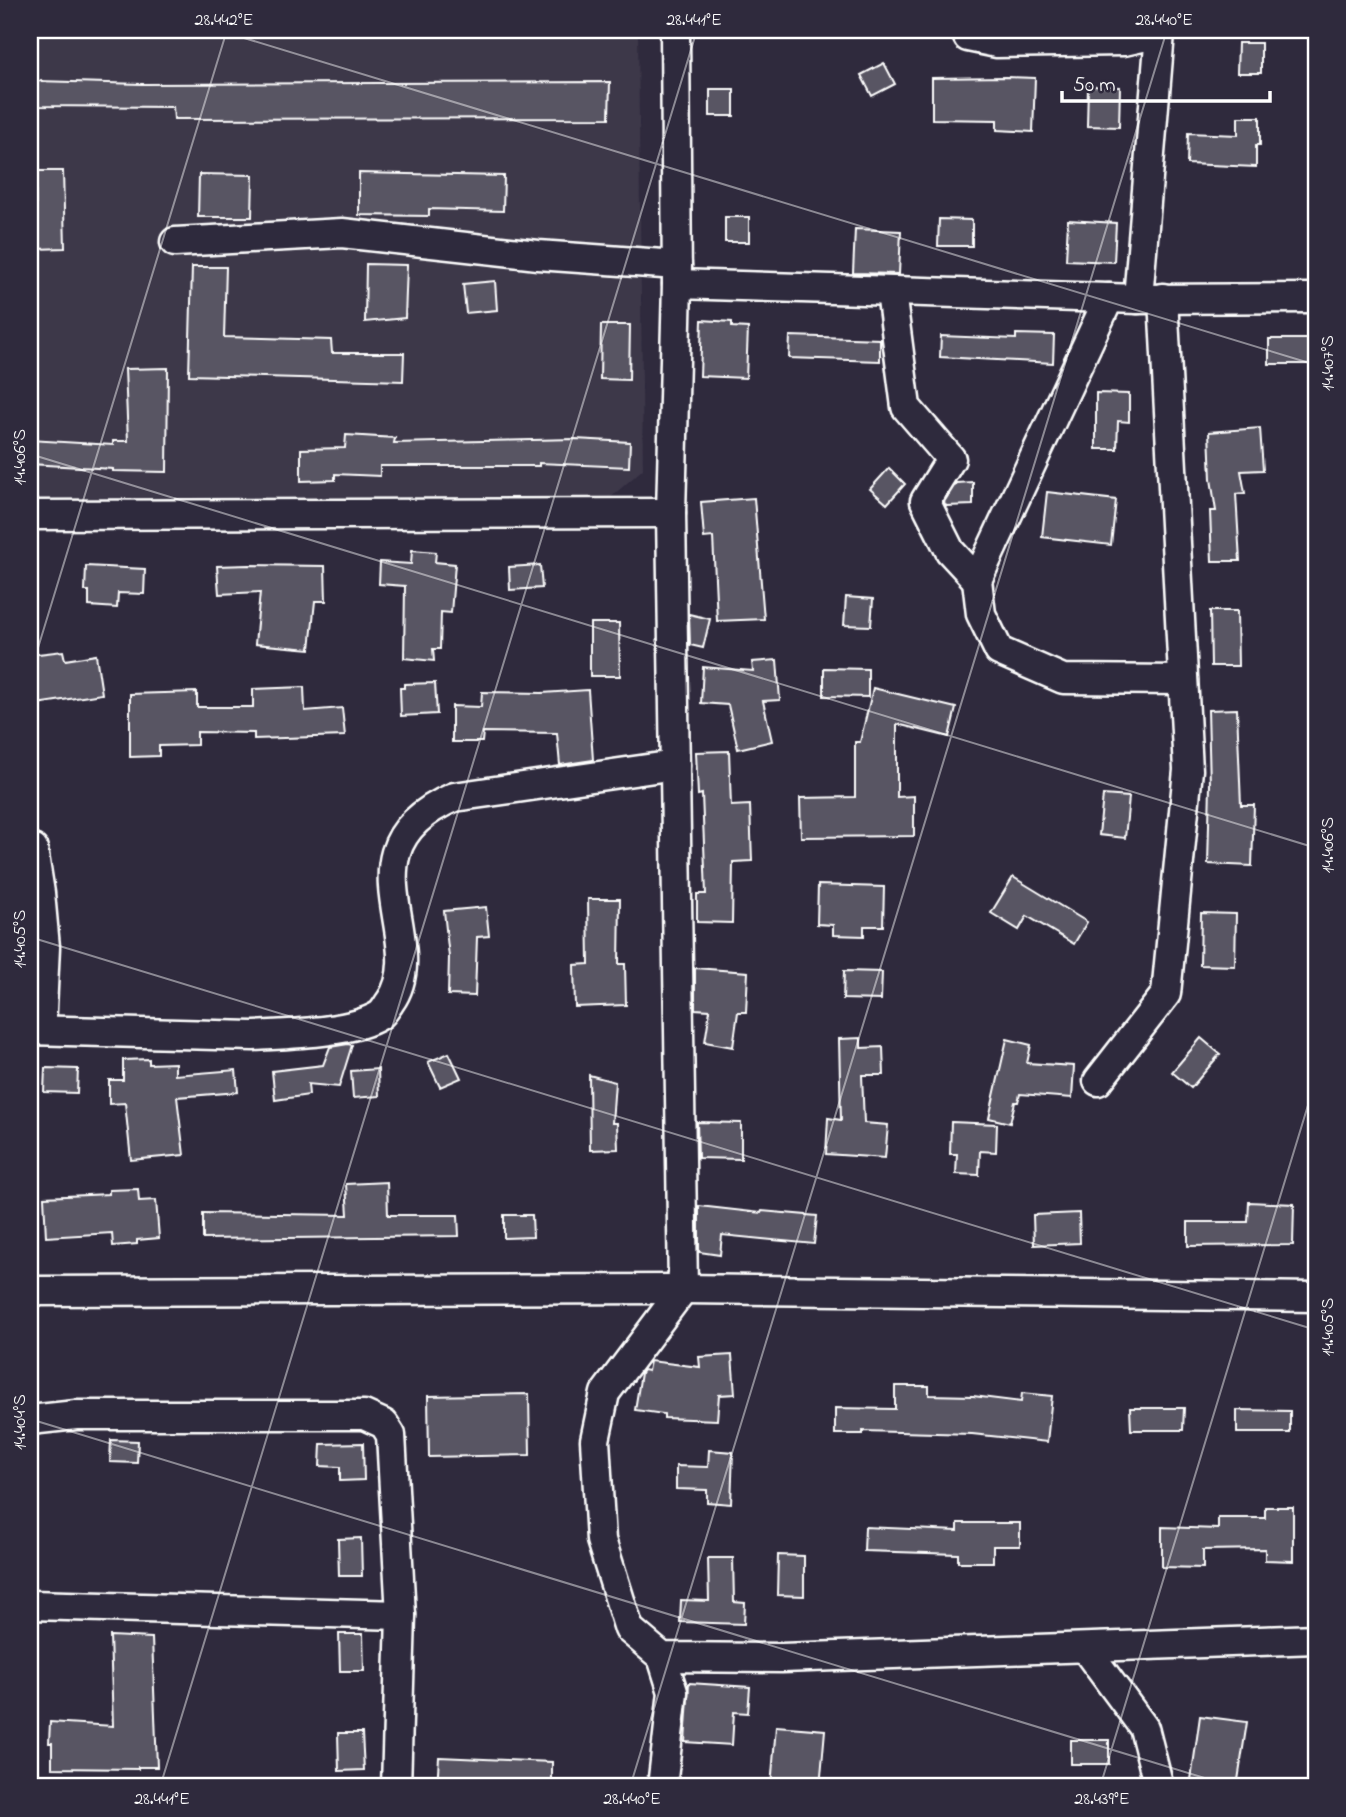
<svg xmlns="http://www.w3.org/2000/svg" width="1346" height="1817" viewBox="0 0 1346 1817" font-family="'Indie Flower',sans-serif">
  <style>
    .built { fill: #3c3749 }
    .building { fill: #595564; stroke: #fff; stroke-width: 2 }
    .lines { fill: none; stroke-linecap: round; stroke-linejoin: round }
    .street-casing { stroke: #fff; stroke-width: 33 }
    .street { stroke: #2f2a3d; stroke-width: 28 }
    .ticks { fill: none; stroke: #fff; stroke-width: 2; stroke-opacity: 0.45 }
    .neatline { fill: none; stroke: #fff; stroke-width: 2.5 }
    .ticks-label { font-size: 18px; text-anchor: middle; fill: #fff }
  </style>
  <rect width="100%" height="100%" fill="#2f2a3d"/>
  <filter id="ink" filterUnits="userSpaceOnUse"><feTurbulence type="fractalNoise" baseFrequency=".0143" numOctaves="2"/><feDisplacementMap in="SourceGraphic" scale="14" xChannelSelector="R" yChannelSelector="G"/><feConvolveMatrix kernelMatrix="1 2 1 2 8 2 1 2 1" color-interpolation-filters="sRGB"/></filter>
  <g filter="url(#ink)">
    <polygon class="built" points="30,30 638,30 643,469 601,506 30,504"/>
    <g class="building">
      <polygon points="1238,43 1261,43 1261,73 1237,73"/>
      <polygon points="884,63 895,84 872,96 861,75"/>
      <polygon points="1006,77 1035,78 1033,132 997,130 997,120 932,119 932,78"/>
      <polygon points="37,81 142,84 610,82 609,118 174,119 173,107 37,106"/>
      <polygon points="1088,86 1120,87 1119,127 1087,126"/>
      <rect x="710" y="89" width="24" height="27"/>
      <polygon points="1238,117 1260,117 1260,145 1256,145 1256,167 1187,164 1188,133 1238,135"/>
      <polygon points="35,171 63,171 65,248 36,249"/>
      <polygon points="359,173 504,176 503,211 429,209 429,216 359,215"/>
      <polygon points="199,174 253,175 252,217 198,217"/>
      <rect x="725" y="217" width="24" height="25"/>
      <polygon points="939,219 972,220 972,246 938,246"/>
      <polygon points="1068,220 1116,223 1114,262 1066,260"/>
      <polygon points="855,229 901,231 899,274 853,273"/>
      <polygon points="366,264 407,265 405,318 365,322"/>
      <polygon points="192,267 226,267 224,337 331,340 332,353 404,353 403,381 189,375"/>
      <polygon points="495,281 497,310 466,313 463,284"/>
      <polygon points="702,320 732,322 732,327 748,328 746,378 700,376"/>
      <polygon points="601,325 630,325 629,380 600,379"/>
      <polygon points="1016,334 1054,335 1053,363 940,357 941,336 1016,339"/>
      <polygon points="790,336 880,339 880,361 789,358"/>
      <rect x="1269" y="339" width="47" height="25"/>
      <polygon points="168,368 167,472 113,471 113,469 30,464 30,440 113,445 113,441 128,441 125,369"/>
      <polygon points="1096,393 1129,394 1129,422 1118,421 1117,449 1096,449"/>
      <polygon points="1260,428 1263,470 1241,471 1245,493 1236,494 1240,561 1212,561 1210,511 1216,511 1211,479 1209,432"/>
      <polygon points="346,435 395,438 394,443 575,439 630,442 629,467 539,463 539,466 380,466 380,476 335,474 335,480 301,481 301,449 345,448"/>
      <polygon points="889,468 905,484 887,504 870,489"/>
      <polygon points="973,482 973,505 946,506 944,502 956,483"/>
      <polygon points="1047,492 1116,500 1111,545 1042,537"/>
      <polygon points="754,498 764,619 717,621 713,537 704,538 701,502"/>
      <polygon points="412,550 436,552 435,562 455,564 451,613 441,612 440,649 433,649 434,661 404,658 405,586 379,584 380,562 411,564"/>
      <polygon points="249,565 325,566 326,601 315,601 310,649 255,644 260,592 219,594 217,566"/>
      <polygon points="540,565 542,588 510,590 509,567"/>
      <polygon points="86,566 145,569 144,594 118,593 117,608 89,606 89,591 85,591"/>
      <polygon points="846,597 873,599 871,626 844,625"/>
      <polygon points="1210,611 1237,611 1238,666 1211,666"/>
      <polygon points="689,614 710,619 703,648 690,645"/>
      <polygon points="590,623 619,623 620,676 590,676"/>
      <polygon points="63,651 65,660 96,655 102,694 30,705 30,655"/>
      <polygon points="777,660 780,700 763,701 772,741 738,749 728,705 701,703 703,667 753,671 752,662"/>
      <polygon points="824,668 868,669 868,697 824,696"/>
      <polygon points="435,683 437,714 401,716 400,688 404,688 404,684"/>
      <polygon points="304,687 305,711 342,708 345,736 254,739 254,733 197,732 197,745 159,746 159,756 130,757 130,694 197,692 197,707 253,707 253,689"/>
      <polygon points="873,688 956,708 949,737 897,724 897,797 914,796 914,836 801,837 800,798 855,797 855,742 860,742"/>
      <polygon points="588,690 593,760 560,765 557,733 483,732 482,742 452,742 452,706 481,707 482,692 542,693"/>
      <polygon points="1237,709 1241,805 1254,805 1252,866 1208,864 1210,785 1208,710"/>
      <polygon points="729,751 731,806 750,805 752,861 733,862 732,923 697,922 697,894 706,894 702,794 698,795 696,752"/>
      <polygon points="1103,795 1129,797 1125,838 1099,835"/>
      <polygon points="1013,877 1087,922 1074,944 1027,916 1019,930 991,913"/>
      <polygon points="818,885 884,887 883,926 864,926 864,936 833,935 833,925 817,924"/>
      <polygon points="588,899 620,899 619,964 625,964 626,1005 575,1007 574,965 589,964"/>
      <polygon points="486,907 489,936 477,937 475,996 448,995 449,957 444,911"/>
      <polygon points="1201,913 1236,914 1235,966 1200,965"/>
      <polygon points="695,968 748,972 746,1012 738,1012 733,1047 705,1042 710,1010 695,1009"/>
      <polygon points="844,971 882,972 881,1000 843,999"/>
      <polygon points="861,1038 861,1048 883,1047 884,1075 862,1075 864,1123 888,1125 885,1158 826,1154 828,1118 841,1120 839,1039"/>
      <polygon points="1201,1038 1220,1054 1191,1088 1172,1072"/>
      <polygon points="1007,1039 1031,1045 1027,1063 1074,1066 1072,1098 1020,1094 1018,1102 1015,1102 1010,1123 989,1118"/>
      <polygon points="348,1044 352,1045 339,1087 308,1084 309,1095 275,1100 272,1071 323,1065 330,1047"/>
      <polygon points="449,1053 461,1078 440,1087 428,1062"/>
      <polygon points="149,1059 149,1064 175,1063 175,1075 236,1070 238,1092 177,1097 184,1155 131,1160 125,1103 109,1104 109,1080 123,1080 123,1060"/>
      <polygon points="45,1068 78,1069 77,1093 44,1092"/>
      <polygon points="378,1069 379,1096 353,1098 351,1071"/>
      <polygon points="589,1075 615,1082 612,1123 617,1123 618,1149 590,1150"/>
      <polygon points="697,1122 741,1123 741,1159 698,1158"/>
      <polygon points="951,1122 997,1124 996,1152 980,1151 979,1175 956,1174 957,1154 950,1154"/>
      <polygon points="387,1182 388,1215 458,1215 459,1236 203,1239 203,1213 348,1215 346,1184"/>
      <polygon points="138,1189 139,1201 156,1200 159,1238 137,1240 137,1244 113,1246 112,1233 46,1237 44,1197 109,1194 109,1190"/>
      <polygon points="1249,1202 1294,1204 1293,1245 1188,1246 1188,1222 1248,1222"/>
      <polygon points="699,1206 761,1213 762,1211 817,1216 814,1244 722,1235 720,1255 699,1252"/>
      <polygon points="1079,1213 1080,1243 1034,1245 1033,1215"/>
      <polygon points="504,1215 532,1215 533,1237 504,1238"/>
      <polygon points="732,1355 735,1394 719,1395 717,1420 664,1418 664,1414 635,1410 641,1373 643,1370 648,1371 650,1361 700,1367 699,1357"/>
      <polygon points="895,1386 929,1386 929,1395 973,1396 1021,1402 1022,1393 1052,1396 1047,1442 972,1434 863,1431 863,1434 835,1434 835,1408 895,1409"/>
      <polygon points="529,1394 530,1455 429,1457 428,1396"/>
      <polygon points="1130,1408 1184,1408 1183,1430 1131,1430"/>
      <polygon points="1237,1410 1290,1411 1290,1433 1237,1433"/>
      <polygon points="111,1440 138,1441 137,1463 110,1462"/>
      <polygon points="363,1443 364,1480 340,1481 340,1467 320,1466 321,1444"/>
      <polygon points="709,1450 733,1452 731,1504 707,1502 707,1490 676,1489 676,1466 708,1467"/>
      <polygon points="1265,1507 1293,1507 1293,1561 1265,1560 1265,1549 1203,1550 1203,1568 1162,1567 1162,1527 1218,1529 1218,1518 1265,1518"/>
      <polygon points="958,1523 1020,1523 1020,1546 993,1546 993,1562 958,1562 958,1554 864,1551 865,1527 958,1531"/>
      <polygon points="361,1538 362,1576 339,1576 338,1539"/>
      <polygon points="778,1555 804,1556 804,1596 777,1595"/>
      <polygon points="708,1558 733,1558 734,1602 745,1603 744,1624 680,1622 681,1600 709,1601"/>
      <polygon points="339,1634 363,1634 364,1671 340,1671"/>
      <polygon points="110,1636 152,1638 157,1767 138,1767 138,1769 52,1768 52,1743 49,1743 50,1722 113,1726"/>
      <polygon points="689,1683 750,1687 748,1713 734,1712 732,1745 685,1742"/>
      <polygon points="1200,1716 1247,1722 1237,1787 1190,1787"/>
      <polygon points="776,1726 825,1730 820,1787 771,1787"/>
      <polygon points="338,1733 362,1733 364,1770 339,1771"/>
      <rect x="1071" y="1740" width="38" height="24"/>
      <polygon points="439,1757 552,1762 552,1787 437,1787"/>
    </g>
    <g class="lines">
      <defs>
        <g id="street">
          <polyline points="675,30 677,284 671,513 683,1289 605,1393 595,1440 601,1540 629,1629 662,1657 782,1658 1316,1639"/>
          <polyline points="965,30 968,37 997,43 1124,41 1160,33 1138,299"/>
          <polyline points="175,242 342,233 538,255 677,265"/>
          <polyline points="677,284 1138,299 1316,298"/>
          <polyline points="891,292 906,407 951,459 925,501 950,551 977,580"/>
          <polyline points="1109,298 977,580 981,614 999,651 1063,679 1183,680"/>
          <polyline points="30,515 671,513"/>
          <polyline points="33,849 40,893 45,947 41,1030"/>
          <path d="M30,1030L253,1036C287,1034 352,1033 380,1015C384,1012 387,1006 390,1002C434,940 335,849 454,797L675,765"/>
          <polyline points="1098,1081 1166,994 1188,770 1163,298"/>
          <polyline points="30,1291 683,1289 1316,1297"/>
          <polyline points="30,1420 76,1415 364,1415 384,1424 391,1435 401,1615 396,1787"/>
          <polyline points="30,1605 401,1615"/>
          <polyline points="1085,1648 1144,1728 1159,1787"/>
          <polyline points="662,1787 673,1692 662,1657"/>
        </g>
      </defs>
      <use href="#street" class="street-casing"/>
      <use href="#street" class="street"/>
    </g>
  </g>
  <path class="ticks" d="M218,30L1316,365M30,454L1316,848M30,674L227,30M30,937L1316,1330M30,1419L1234,1787M160,1787L697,30M630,1787L1167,30M1100,1787L1316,1079"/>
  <rect width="1346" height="1817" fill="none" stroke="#2f2a3d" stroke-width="77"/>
  <path d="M1062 91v10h208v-10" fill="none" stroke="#ffffff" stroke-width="3.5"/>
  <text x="1073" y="91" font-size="21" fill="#ffffff" stroke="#2f2a3d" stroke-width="5" paint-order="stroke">50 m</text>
  <rect x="38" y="38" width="1270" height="1740" class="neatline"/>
  <g class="ticks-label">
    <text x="224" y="25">28.442°E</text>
    <text x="694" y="25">28.441°E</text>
    <text x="1164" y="25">28.440°E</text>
    <text transform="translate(1327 363) rotate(-90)" y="6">14.407°S</text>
    <text transform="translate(19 457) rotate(-90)" y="6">14.406°S</text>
    <text transform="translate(1327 845) rotate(-90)" y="6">14.406°S</text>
    <text transform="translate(19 939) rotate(-90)" y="6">14.405°S</text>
    <text transform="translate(1327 1327) rotate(-90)" y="6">14.405°S</text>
    <text transform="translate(19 1422) rotate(-90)" y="6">14.404°S</text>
    <text x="162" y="1804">28.441°E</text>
    <text x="632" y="1804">28.440°E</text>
    <text x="1102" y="1804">28.439°E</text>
  </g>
</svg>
